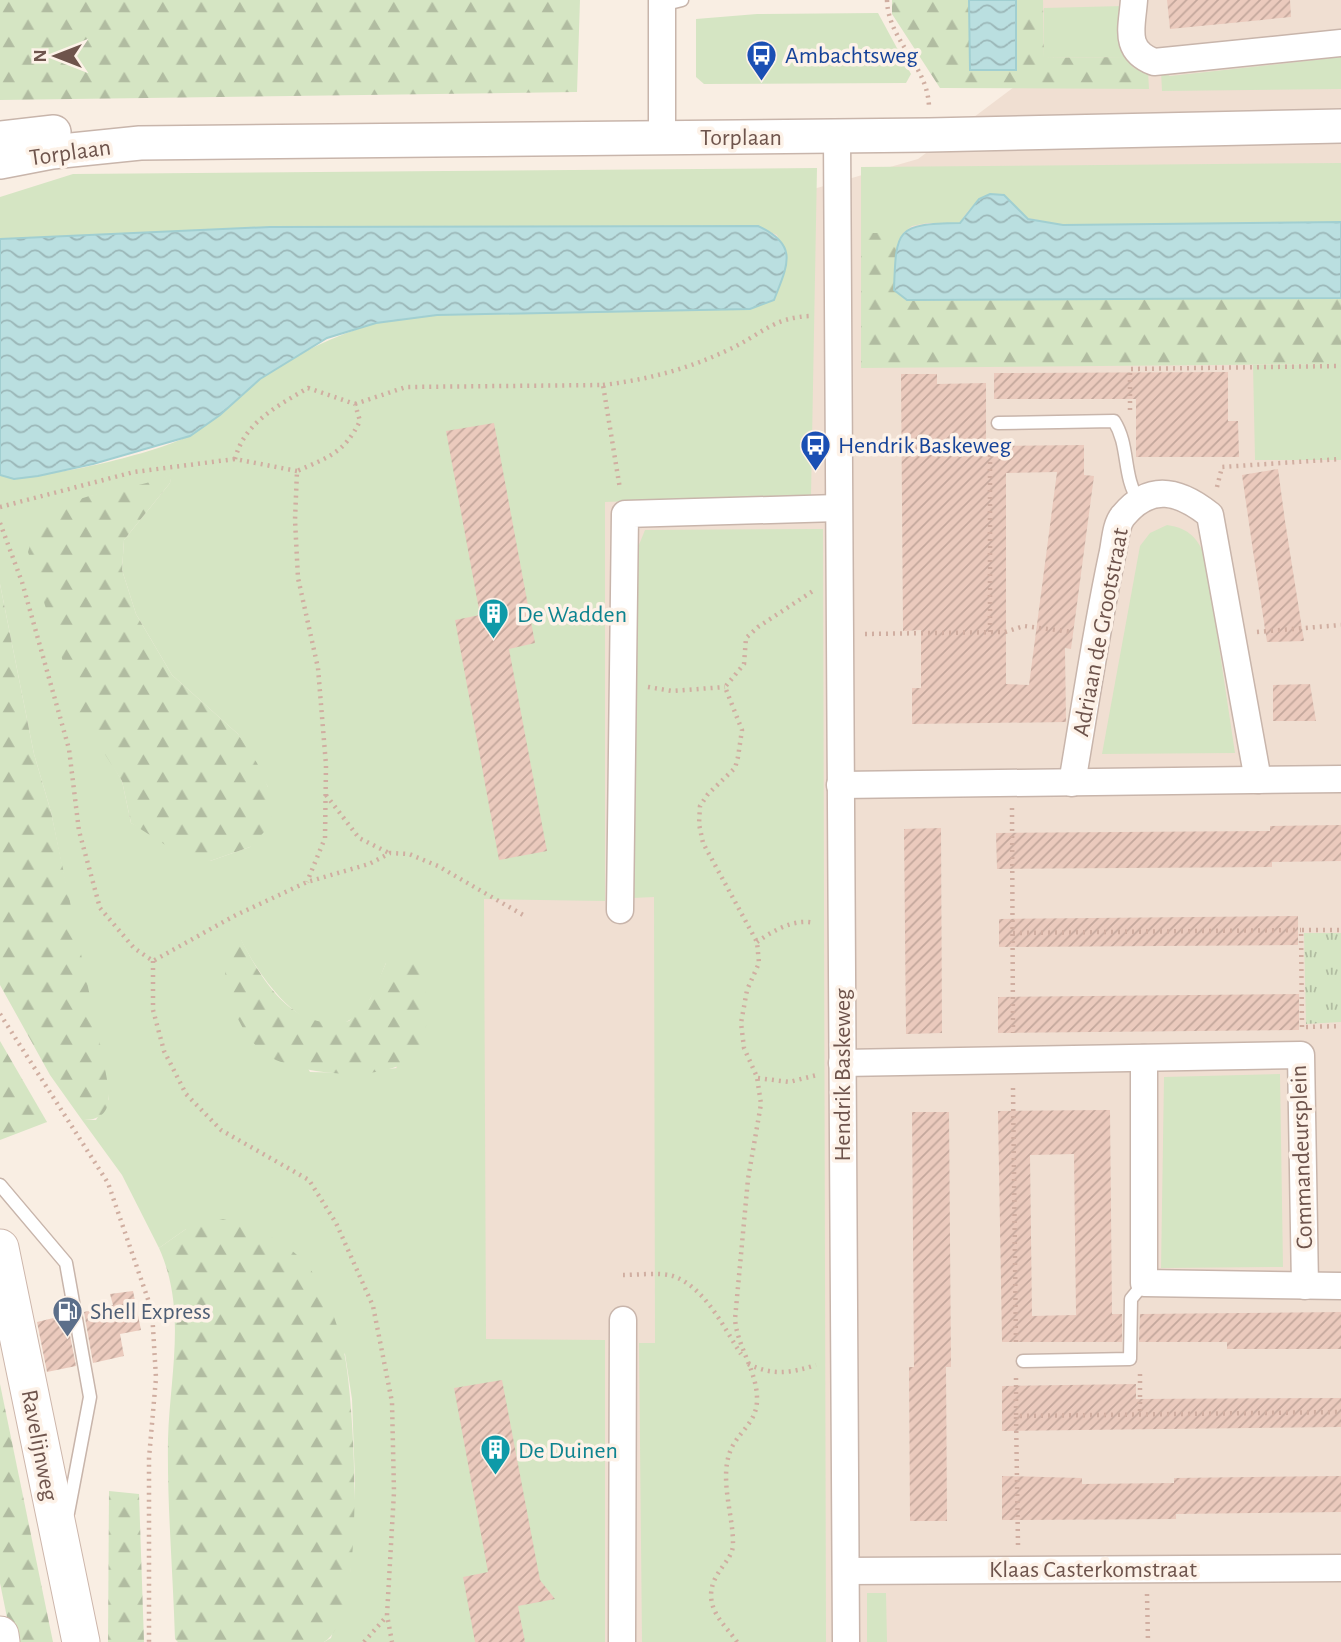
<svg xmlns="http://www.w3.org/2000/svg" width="1341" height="1642" viewBox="0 0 1341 1642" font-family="'Alegreya Sans',sans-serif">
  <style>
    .residential { fill: #f0dfd2 }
    .green { fill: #d5e5c3; fill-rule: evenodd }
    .forest { fill: url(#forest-firs) }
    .park { fill: url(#park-tufts) }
    .water { fill: url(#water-waves); stroke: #a1cfd1; stroke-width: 2 }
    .building { fill: url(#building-hatch); fill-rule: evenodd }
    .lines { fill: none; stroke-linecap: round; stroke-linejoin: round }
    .service-casing { stroke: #c8b5ab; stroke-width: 15 }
    .minor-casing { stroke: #c8b5ab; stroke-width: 29 }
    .tertiary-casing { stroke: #c8b5ab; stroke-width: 36 }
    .secondary-casing { stroke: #cdb6ab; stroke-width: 39 }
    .path { stroke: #d0aea1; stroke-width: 4.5; stroke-dasharray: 2 5; stroke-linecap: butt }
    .service { stroke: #fff; stroke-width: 12 }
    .minor { stroke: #fff; stroke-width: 26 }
    .tertiary { stroke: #fff; stroke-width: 33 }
    .secondary { stroke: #fff; stroke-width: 37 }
    .labels { text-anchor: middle; stroke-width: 7; stroke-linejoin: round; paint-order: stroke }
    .transit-label { font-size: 24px; fill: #164399; stroke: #fdf2e8; text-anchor: start }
    .street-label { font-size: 24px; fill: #6e544c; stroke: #fdf2e8 }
    .culture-label { font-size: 24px; fill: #0d838f; stroke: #fdf2e8; text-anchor: start }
    .service-label { font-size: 24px; fill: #4e5e75; stroke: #fdf2e8; text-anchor: start }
  </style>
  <defs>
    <pattern id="forest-firs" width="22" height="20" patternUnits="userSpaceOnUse" patternTransform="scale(1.75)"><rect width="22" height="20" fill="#d5e5c3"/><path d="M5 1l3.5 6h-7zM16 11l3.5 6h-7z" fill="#b1bca1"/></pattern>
    <pattern id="park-tufts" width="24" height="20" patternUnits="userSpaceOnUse" patternTransform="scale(1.75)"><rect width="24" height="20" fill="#d5e5c3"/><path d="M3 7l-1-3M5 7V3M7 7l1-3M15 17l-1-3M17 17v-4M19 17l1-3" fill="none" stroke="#b1bca1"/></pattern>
    <pattern id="water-waves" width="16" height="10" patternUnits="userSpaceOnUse" patternTransform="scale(1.75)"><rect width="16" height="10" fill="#badfe0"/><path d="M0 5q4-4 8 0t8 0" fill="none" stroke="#9bb7b8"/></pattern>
    <pattern id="building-hatch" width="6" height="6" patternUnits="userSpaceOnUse" patternTransform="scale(1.75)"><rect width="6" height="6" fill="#ebcabd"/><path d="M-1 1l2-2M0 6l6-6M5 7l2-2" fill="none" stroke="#c3a79c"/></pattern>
  </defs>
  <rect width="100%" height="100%" fill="#f9eee3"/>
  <polygon class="residential" points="1034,0 1341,0 1341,1642 400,1642 391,375 796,194 918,159 1034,72"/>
  <g class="green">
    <polygon points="1123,6 1124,57 1044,58 1044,8"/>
    <polygon points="878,13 911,74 906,83 704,84 696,77 696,19 757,14"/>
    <polygon points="1341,57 1341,89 1162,91 1161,71 1170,76"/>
    <path d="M1341,163V222L1063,225L1028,218L1004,195C984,194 969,206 960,223H927L912,226L903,233H861V167Z"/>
    <path d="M817,168L811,495L605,502V901L484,899L486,1339L605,1340V1642H324L331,1638L350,1573L355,1482L352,1399L345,1354L186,1229L159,1248L122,1175L82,1120H96L109,1099L51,812L34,754L0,584V475C36,483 157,453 191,435C218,420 236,395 261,378C297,353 334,336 376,323L787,263L777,235L757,226L270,227L0,239V197L73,174ZM171,475L170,483L124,540L122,570L136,614L172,675L238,734L268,787L250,847L210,861L131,823L122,781L107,755L91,496L148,485ZM235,940H241C259,976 314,1059 361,1011C374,998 379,979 386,963L397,1068L350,1073L310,1072Z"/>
    <polygon points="1341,364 1341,460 1255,460 1253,365"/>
    <path d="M1167,525C1189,528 1199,539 1206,560L1235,753L1102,754L1140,546L1150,533Z"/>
    <polygon points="823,529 826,1642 642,1642 639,1343 655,1343 654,897 633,898 630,567 645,530"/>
    <polygon points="1280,1074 1283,1267 1161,1268 1164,1077"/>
    <polygon points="867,1593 886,1593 887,1642 867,1642"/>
  </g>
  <g class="forest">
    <polygon points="0,0 580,0 577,92 0,100"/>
    <polygon points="892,0 969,0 970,69 1016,69 1016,0 1043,0 1044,58 1124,57 1134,68 1148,71 1149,89 940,88 892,14"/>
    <polygon points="861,233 903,233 907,300 1341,298 1341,364 861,368"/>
    <path d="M172,474L170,483L124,540L122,570L136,614L172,675L238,734L257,763L268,787L274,811L265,831L250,847L210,861L189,860L131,823L122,781L80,715L28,552C45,484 119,499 172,474Z"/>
    <path d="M0,584L34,754L51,812L103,1058C107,1084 121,1121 82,1120L50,1075L0,985Z"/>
    <path d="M235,939H241C263,983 294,1033 349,1021L370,999L386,963L413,956C426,974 426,991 427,1012C427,1025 425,1042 416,1053C391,1085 302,1075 270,1057C242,1041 224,994 225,964C226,956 232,947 235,939Z"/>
    <polygon points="0,1041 47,1122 0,1140"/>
    <path d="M223,1219C253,1227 285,1240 306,1264C324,1284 341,1331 345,1357C354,1405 368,1617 324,1642H178L175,1639C173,1573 167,1506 168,1439C170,1374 187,1310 159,1248L186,1229Z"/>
    <polygon points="0,1384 53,1642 12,1642 0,1583"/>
    <polygon points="109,1491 139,1494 144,1642 108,1642"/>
  </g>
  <polygon class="park" points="1304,933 1341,933 1341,1022 1306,1024"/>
  <g class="water">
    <polygon points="969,0 1016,0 1016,70 970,70"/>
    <path d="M990,194L1004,195L1028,219L1063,225L1341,222V298L907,300L894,290C896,228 896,224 960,223L979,199Z"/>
    <path d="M758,226C799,245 788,264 774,300L750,309L437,315L376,323L327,338L260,379L220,415L190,436L93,464L38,476L14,479L0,475V239L270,227Z"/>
  </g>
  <g class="building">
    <polygon points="1167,0 1290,0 1291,17 1170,29"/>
    <polygon points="1228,372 1228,421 1238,421 1239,457 1136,457 1136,399 994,399 994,373"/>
    <path d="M901,374H937V384L986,383V446L1084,445V475L1094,476L1071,649L1065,648L1066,722L912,724V688H921V630L903,631ZM1057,472L1029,685L1006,684V473Z"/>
    <polygon points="494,423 535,643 509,649 547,851 499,860 455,620 480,615 446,431"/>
    <polygon points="1278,469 1285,521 1304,641 1267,642 1253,551 1242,475"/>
    <polygon points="1310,684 1316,721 1273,721 1273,685"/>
    <polygon points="1341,825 1341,861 1272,862 1272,867 997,869 996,833 1270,831 1270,826"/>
    <polygon points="941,828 942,1033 906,1034 904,829"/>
    <polygon points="1298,916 1298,945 999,947 999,919"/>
    <polygon points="1299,994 1299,1030 998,1033 998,997"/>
    <path d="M1110,1110L1112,1314H1122V1342H1002L998,1111ZM1074,1154L1076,1315L1032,1316L1030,1155Z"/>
    <polygon points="912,1112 949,1112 951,1367 946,1367 947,1521 910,1521 909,1367 914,1367"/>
    <polygon points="133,1291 141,1330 120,1334 124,1356 93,1363 84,1312 113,1305 110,1294"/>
    <polygon points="1341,1312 1341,1349 1227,1349 1227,1342 1139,1342 1140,1314"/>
    <polygon points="66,1315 76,1366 47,1372 37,1322"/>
    <polygon points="502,1380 540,1580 555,1599 518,1606 525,1642 475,1642 463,1577 488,1572 454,1388"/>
    <polygon points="1136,1384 1136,1399 1341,1398 1341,1427 1002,1431 1002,1386"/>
    <polygon points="1002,1476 1082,1478 1082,1484 1174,1483 1174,1478 1341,1476 1341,1512 1176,1514 1176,1519 1002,1520"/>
  </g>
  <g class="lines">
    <defs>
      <g id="service">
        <polyline points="662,5 682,0"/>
        <path d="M998,423L1114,421C1130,446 1122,476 1139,501"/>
        <polyline points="0,1185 66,1263 90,1397 68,1513"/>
        <polyline points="1023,1361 1130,1359 1131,1299 1144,1283"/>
      </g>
      <g id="minor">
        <polyline points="662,0 662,137"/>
        <path d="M1134,0C1132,28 1123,50 1154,62L1341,43"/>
        <polyline points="837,136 846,1642"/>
        <path d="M1072,783C1085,707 1096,631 1112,556C1115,545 1115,525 1123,516C1151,482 1180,491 1210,515L1258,780"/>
        <polyline points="840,785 1341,779"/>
        <polyline points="620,910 625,514 838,508"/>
        <polyline points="1144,1058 1144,1283 1341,1286"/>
        <polyline points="842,1063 1301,1055 1305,1286"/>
        <polyline points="846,1571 1341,1568"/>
        <polyline points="622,1642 623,1320"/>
      </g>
      <g id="tertiary">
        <polyline points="0,138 54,132"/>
        <polyline points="0,162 52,152 140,143 929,135 1341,126"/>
      </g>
      <g id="secondary">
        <polyline points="0,1248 81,1642"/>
        <polyline points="0,1635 1,1642"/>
      </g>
    </defs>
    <use href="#service" class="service-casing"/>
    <use href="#minor" class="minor-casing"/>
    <use href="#tertiary" class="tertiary-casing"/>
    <use href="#secondary" class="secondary-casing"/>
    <g class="path">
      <path d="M887,0C888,41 928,65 929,107"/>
      <path d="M603,385C646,380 688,369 728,350C761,335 773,317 811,316"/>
      <polyline points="355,404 406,387 603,385 620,489"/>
      <polyline points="1130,410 1130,369 1341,366"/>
      <polyline points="990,441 990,632"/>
      <path d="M297,471L235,459C244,423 277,406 308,388L355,404L360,421C344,453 329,457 297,471L295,520L298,578L318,668L326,765L325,838L307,882"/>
      <polyline points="1217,487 1222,467 1341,459"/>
      <polyline points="0,507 134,472 235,459"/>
      <polyline points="0,523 22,582 69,749 79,831 100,908 134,948 153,961 234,916 307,882 369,864 390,853 409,854 438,866 523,915"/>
      <polyline points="1257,632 1341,625"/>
      <polyline points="865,634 1005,632 1024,626 1072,632"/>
      <polyline points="648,687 672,691 725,687"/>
      <polyline points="326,795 359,838 389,853"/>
      <polyline points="1012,808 1013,1033"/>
      <polyline points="1013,933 1301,930"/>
      <path d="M757,942C772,931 795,918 814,923"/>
      <polyline points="153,961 153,1010 164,1051 186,1094 221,1130 309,1180 336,1223 373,1306 392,1402 394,1492 387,1615 392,1642"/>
      <polyline points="0,1014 108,1183 152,1311 156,1378 149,1458 149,1642"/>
      <polyline points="1302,1027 1301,930 1341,930"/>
      <polyline points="1306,1027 1341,1026"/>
      <polyline points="758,1078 789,1082 817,1075"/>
      <polyline points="1013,1088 1016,1345"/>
      <path d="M623,1275C638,1275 659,1272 673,1276C705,1287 724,1328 741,1354"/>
      <path d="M748,1364C773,1376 791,1373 816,1365"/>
      <polyline points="1140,1374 1140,1414"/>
      <polyline points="1016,1378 1016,1416"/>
      <polyline points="1018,1545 1016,1416 1341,1412"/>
      <polyline points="1147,1594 1148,1642"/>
      <polyline points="364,1642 387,1616"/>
      <path d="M737,1642C727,1627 712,1616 711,1596C711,1571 734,1561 733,1543C733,1513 718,1476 732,1447C741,1430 756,1422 757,1401C758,1372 737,1347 735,1319L748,1179L761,1104L757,1077L744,1048L741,1023L747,990L759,963L757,942L703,843L699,824L700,806L708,794L735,768L738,757L742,730L725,687L744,664L746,638L758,627L813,591"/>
    </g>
    <use href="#service" class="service"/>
    <use href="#minor" class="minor"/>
    <use href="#tertiary" class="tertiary"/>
    <use href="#secondary" class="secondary"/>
  </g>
  <defs>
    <symbol id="bus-pin" viewBox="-11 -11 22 30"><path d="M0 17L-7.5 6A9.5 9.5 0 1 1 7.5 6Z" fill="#1a4fb4" stroke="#fdf2e8"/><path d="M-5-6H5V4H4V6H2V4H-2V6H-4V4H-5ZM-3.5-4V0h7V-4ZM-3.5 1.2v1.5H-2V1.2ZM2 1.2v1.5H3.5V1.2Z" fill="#fff"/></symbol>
    <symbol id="building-pin" viewBox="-11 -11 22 30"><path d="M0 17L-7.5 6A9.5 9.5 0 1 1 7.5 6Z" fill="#0f9aa8" stroke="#fdf2e8"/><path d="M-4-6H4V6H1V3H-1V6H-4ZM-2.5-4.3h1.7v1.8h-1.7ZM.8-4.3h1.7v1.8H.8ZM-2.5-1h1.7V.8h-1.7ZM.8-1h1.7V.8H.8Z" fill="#fff"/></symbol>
    <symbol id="fuel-pin" viewBox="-11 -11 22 30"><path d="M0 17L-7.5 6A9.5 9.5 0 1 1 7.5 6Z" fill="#5c6f8a" stroke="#fdf2e8"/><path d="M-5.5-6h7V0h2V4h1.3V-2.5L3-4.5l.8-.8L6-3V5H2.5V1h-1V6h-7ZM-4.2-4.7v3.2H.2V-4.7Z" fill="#fff"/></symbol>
  </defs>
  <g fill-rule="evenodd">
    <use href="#bus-pin" x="744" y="38" width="35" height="47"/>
    <use href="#bus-pin" x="798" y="428" width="35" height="47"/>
    <use href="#building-pin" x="476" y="596" width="35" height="47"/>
    <use href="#fuel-pin" x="50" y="1294" width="35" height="47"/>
    <use href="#building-pin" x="478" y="1432" width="35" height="47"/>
  </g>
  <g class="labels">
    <g class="transit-label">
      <text x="785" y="63">Ambachtsweg</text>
      <text x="838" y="453">Hendrik Baskeweg</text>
    </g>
    <g class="street-label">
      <text x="741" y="145">Torplaan</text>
      <text transform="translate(70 152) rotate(-8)" y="8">Torplaan</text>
      <text transform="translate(1100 632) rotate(-79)" y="8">Adriaan de Grootstraat</text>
      <text transform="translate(842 1075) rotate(-90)" y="8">Hendrik Baskeweg</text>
      <text transform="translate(1301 1157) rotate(-92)" y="8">Commandeursplein</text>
      <text transform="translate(40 1445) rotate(79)" y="8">Ravelijnweg</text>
      <text x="1093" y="1577">Klaas Casterkomstraat</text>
    </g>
    <g class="culture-label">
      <text x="517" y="622">De Wadden</text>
      <text x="518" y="1458">De Duinen</text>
    </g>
    <g class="service-label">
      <text x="90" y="1319">Shell Express</text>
    </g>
  </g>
  <g transform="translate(56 56) rotate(270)" stroke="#fdf2e8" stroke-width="5" paint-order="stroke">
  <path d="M0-5L12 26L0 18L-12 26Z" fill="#6e544c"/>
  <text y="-10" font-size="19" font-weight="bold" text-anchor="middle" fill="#6e544c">N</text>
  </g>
</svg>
